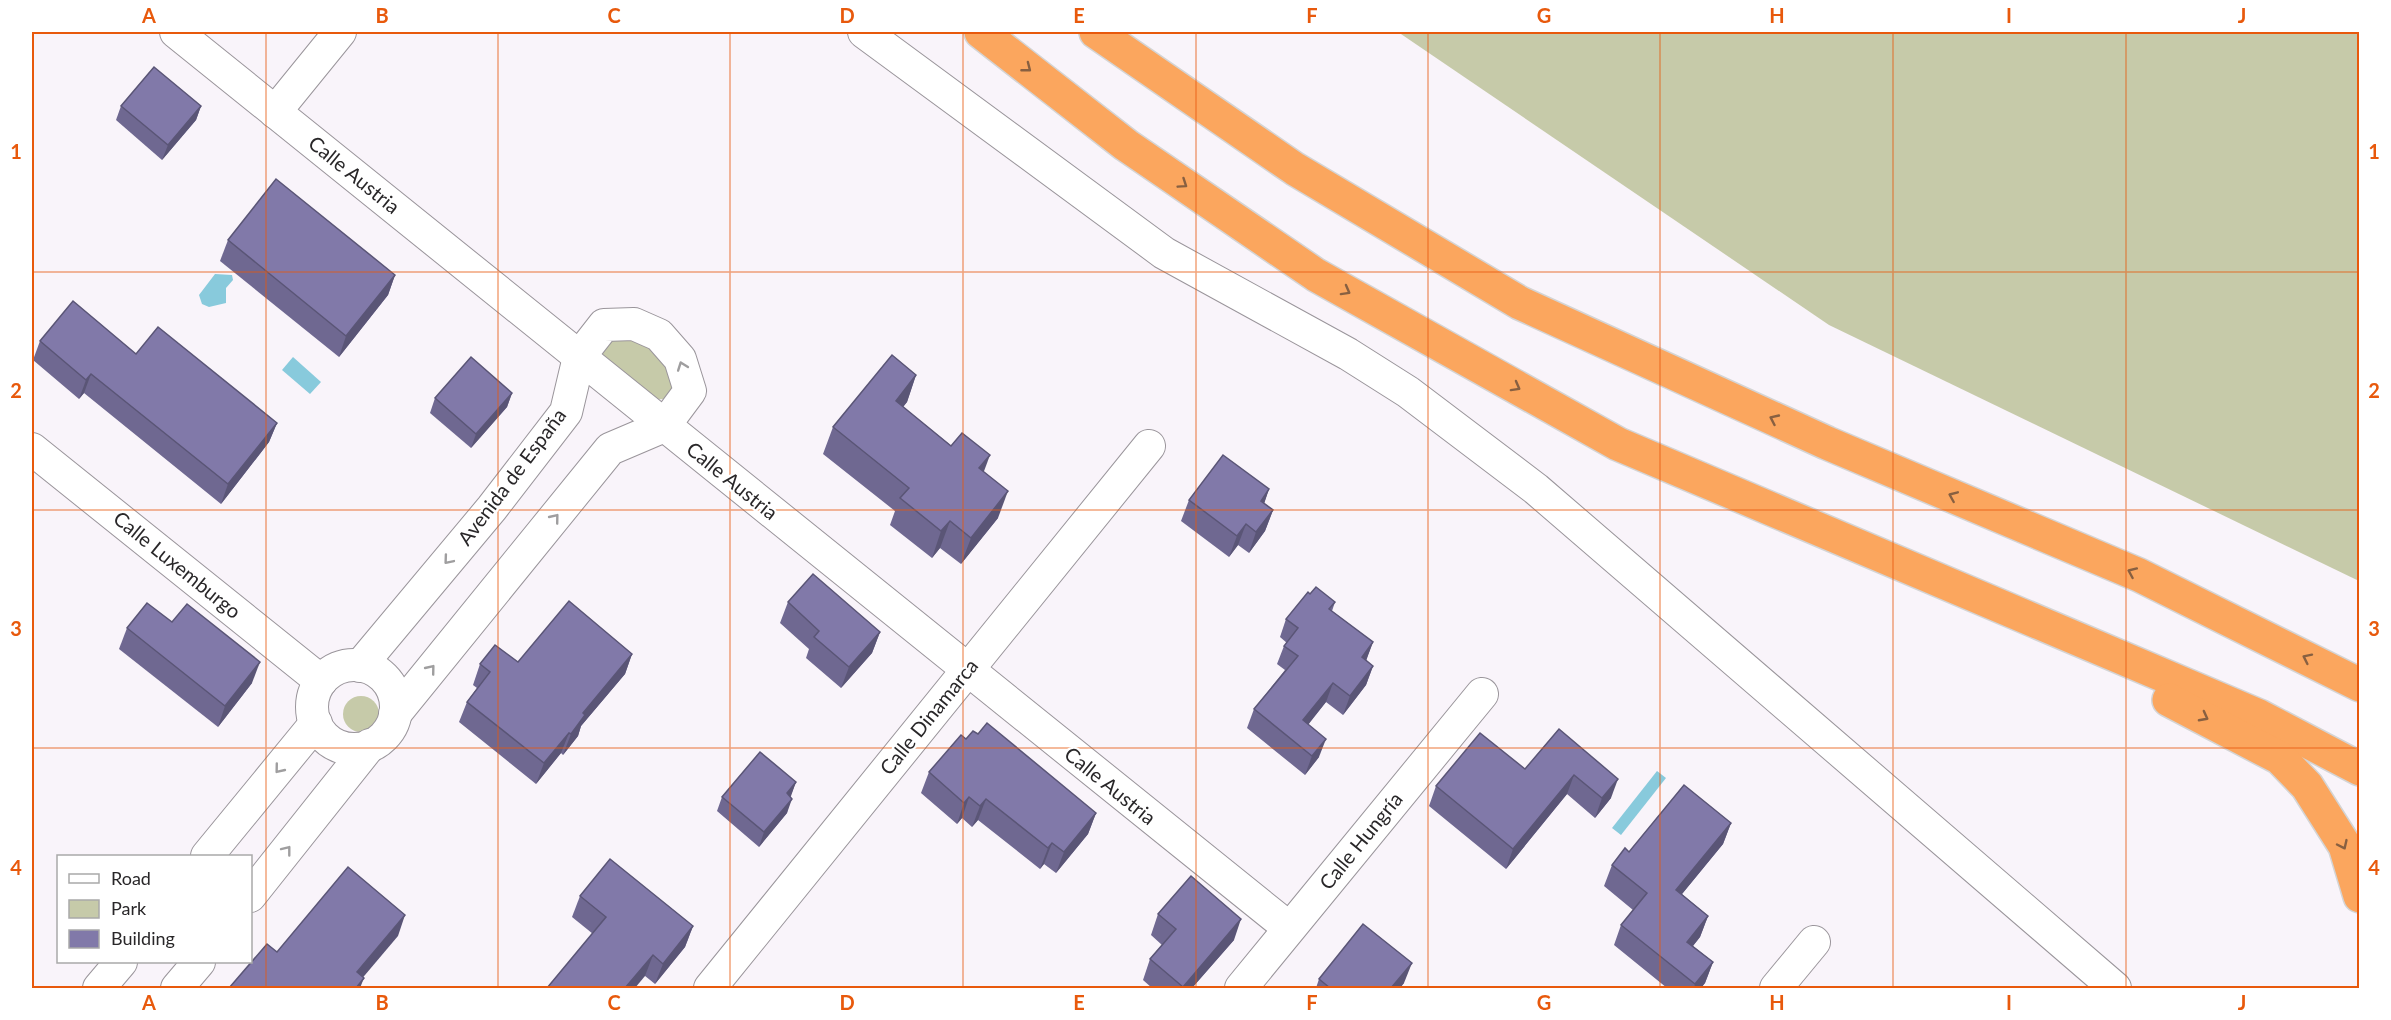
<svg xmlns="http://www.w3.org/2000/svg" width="2391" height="1020" viewBox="0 0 2391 1020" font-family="Lato,sans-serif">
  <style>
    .green { fill: #c6caa9 }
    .water { fill: #88cadc }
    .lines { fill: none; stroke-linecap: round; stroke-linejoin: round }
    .minor-casing { stroke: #9a959b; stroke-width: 34 }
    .highway-casing { stroke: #d4d4d4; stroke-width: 36 }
    .minor { stroke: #fff; stroke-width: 32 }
    .highway { stroke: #fba65e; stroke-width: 33 }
    .wall { fill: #6f6891 }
    .shaded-wall { fill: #5a5576 }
    .building { fill: #8179a9; stroke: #5a5576; stroke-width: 1.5 }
    .oneway { stroke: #886041 }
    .oneway2 { stroke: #9f9e9f }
    .grid { fill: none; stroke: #e8590c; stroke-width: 1.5; stroke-opacity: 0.55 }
    .labels { text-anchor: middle; stroke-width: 4.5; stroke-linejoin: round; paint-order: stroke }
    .street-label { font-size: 20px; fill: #292729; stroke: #fff }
    .neatline { fill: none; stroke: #e8590c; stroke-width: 2 }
    .grid-label { font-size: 20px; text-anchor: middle; font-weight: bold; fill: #e8590c }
  </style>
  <rect width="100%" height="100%" fill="#f9f4fa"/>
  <g class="green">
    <polygon points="1398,32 2359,32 2359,581 1829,325"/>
    <polygon points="644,338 677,377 674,398 653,400 605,359 602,352 607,339"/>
    <circle cx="361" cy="714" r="18"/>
  </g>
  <g class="water">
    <polygon points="215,274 232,275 233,280 226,288 226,303 209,307 202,304 199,295"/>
    <polygon points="293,357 321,382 310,394 282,370"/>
    <polygon points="1657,771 1666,778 1621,835 1612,828"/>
  </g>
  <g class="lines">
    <defs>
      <g id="minor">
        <polyline points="176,32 1289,928"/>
        <polyline points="864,32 1164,253 1348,354 1408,392 1536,489 2115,988"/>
        <polyline points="275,112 340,32"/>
        <polyline points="32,449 321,681"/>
        <circle cx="354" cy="707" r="42"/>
        <polyline points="360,666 492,508 566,412 579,357 604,325 634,324 659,335 680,359 690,391 664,426 610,449 395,714"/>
        <polyline points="207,856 316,723"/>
        <polyline points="250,896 370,745"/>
        <polyline points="99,988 121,962"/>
        <polyline points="177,988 199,962"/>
        <polyline points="710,988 1149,446"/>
        <polyline points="1241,988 1482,694"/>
        <polyline points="1776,988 1814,942"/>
      </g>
      <g id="highway">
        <polyline points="981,32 1126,145 1316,275 1618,444 2259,716 2360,769"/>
        <polyline points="1096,32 1295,169 1520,303 1827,443 2139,575 2360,685"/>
        <polyline points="2169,700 2280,758 2307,786 2345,846 2360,896"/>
      </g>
    </defs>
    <use href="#minor" class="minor-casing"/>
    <use href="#highway" class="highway-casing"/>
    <use href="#minor" class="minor"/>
    <use href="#highway" class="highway"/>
  </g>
  <g class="wall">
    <polygon points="121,106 201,106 196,120 162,160 116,120"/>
    <polygon points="228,240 395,275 388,295 339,357 220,261"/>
    <polygon points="40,341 136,354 277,423 269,442 221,504 84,393 79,399 33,360"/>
    <polygon points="916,375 907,402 903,407 984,472 998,518 961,564 940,548 932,558 890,525 895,511 823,454 833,427"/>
    <polygon points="512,393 507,407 471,448 430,413 435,398"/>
    <polygon points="1269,489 1264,503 1273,510 1265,531 1249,553 1238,545 1229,557 1181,521 1189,500"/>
    <polygon points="1310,594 1335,602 1332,611 1373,642 1366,660 1373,666 1366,685 1343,715 1326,702 1308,724 1319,757 1305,775 1247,728 1254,709 1285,670 1277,664 1284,646 1287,643 1280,637 1286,619"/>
    <polygon points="788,602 880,632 872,653 841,688 806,658 809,649 780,623"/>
    <polygon points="127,628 252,683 218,727 119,649"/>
    <polygon points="632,654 625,674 581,726 578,736 563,755 561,753 536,784 459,722 467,702 477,688 473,685 480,664 518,662"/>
    <polygon points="1559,729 1611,798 1595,818 1567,794 1506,869 1429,806 1436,786 1525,769"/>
    <polygon points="966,739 1096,813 1088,834 1056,873 1044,864 1040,869 978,820 972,827 962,818 957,824 921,793 929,772"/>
    <polygon points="796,782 790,797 787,813 759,847 717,811 722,797"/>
    <polygon points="1731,823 1723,844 1682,894 1708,916 1700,937 1693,946 1713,962 1705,983 1701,988 1667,988 1614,945 1621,925 1633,910 1604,886 1612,865 1629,852"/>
    <polygon points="580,896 693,926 685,947 655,984 572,917"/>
    <polygon points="1158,914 1234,940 1192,988 1152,988 1143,980 1150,959 1162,945 1151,935"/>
    <polygon points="1319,979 1404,983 1400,988 1316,988"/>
  </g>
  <g class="shaded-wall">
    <polygon points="201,106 196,120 162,160 168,145"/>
    <polygon points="395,275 388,295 339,357 346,336"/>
    <polygon points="91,374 84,393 79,399 86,380"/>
    <polygon points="916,375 907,402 886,428 896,401"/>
    <polygon points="512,393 507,407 471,448 476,434"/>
    <polygon points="277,423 269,442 221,504 228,484"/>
    <polygon points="990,455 980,482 979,468"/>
    <polygon points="1269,489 1262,510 1261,501"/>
    <polygon points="1008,491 998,518 961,564 971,538"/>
    <polygon points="1273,510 1265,531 1249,553 1256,532"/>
    <polygon points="950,521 940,548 932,558 941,531"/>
    <polygon points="1246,524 1238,545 1229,557 1237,536"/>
    <polygon points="880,632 872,653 841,688 849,667"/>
    <polygon points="1373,642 1366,661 1362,657"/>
    <polygon points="632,654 625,674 581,726 578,736 563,755 571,734 583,713"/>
    <polygon points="260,662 252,683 218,727 225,706"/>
    <polygon points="1373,666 1366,685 1343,715 1350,696"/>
    <polygon points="1333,683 1326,702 1297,739 1303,720"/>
    <polygon points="569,733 561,753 536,784 544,763"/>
    <polygon points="1326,739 1319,757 1305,775 1312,756"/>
    <polygon points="1574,775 1567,794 1506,869 1513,849"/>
    <polygon points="1618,779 1611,798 1595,818 1602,798"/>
    <polygon points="796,782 791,796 781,808 787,793"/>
    <polygon points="969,797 962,818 957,824 964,803"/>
    <polygon points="792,799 787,813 759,847 764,832"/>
    <polygon points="986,799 978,820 972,827 980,806"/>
    <polygon points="1096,813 1088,834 1056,873 1064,852"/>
    <polygon points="1731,823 1723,844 1668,911 1676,890"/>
    <polygon points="1052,843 1044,864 1040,869 1048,848"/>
    <polygon points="405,915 398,936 354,988 357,972"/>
    <polygon points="1708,916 1700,937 1680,962 1687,942"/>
    <polygon points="1241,919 1234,940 1192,988 1182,988"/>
    <polygon points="693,926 685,947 655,984 663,964"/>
    <polygon points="653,955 645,976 635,988 625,988"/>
    <polygon points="1713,962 1705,983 1701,988 1694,988 1695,984"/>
    <polygon points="1412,963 1404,983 1400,988 1391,988"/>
    <polygon points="364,978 360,988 356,988"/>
  </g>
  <g class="building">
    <polygon points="154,67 201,106 168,145 121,106"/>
    <polygon points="276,179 395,275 346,336 228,240"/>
    <polygon points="73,301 136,354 158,327 277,423 228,484 91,374 86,380 40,341"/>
    <polygon points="892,355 916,375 896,401 951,446 962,433 990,455 979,468 1008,491 971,538 950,521 941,531 900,498 909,488 833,427"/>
    <polygon points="471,357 512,393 476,434 435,398"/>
    <polygon points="1223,455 1269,489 1261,501 1273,510 1256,532 1246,524 1237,536 1189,500"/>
    <polygon points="813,574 880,632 849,667 814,637 819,631 788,602"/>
    <polygon points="1316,587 1335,602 1329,609 1373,642 1362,657 1373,666 1350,696 1333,683 1303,720 1326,739 1312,756 1254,709 1298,656 1284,646 1298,628 1286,619 1308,592 1310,594"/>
    <polygon points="569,601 632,654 583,713 585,715 571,734 569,733 544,763 467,702 490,672 480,664 495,645 518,662"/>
    <polygon points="147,603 172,622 187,604 260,662 225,706 127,628"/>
    <polygon points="987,723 1096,813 1064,852 1052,843 1048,848 986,799 980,806 969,797 964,803 929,772 961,735 966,739 973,731 978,734"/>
    <polygon points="1559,729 1618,779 1602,798 1574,775 1513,849 1436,786 1480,733 1525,769"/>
    <polygon points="760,752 796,782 787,793 792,799 764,832 722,797"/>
    <polygon points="1684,785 1731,823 1676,890 1708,916 1687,942 1713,962 1695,984 1621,925 1647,893 1612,865 1625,848 1629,852"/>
    <polygon points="610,859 693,926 663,964 653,955 625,988 547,988 606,917 580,896"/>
    <polygon points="348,867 405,915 357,972 364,978 356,988 229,988 267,944 277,952"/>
    <polygon points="1191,876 1241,919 1183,987 1150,959 1176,929 1158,914"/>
    <polygon points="1363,924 1412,963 1391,988 1330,988 1319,979"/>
  </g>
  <defs><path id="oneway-chevron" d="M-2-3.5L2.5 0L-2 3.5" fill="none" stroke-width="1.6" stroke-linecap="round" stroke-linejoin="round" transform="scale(1.5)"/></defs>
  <g class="oneway">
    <use href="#oneway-chevron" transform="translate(1027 68) rotate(38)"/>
    <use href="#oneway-chevron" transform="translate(1183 184) rotate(34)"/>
    <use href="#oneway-chevron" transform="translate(1346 291) rotate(29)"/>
    <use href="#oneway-chevron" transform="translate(1516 387) rotate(29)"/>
    <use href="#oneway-chevron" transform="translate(1774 419) rotate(-155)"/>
    <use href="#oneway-chevron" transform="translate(1953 496) rotate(-157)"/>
    <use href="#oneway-chevron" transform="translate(2132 572) rotate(-156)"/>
    <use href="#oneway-chevron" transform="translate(2307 658) rotate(-154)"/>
    <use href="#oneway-chevron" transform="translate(2204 717) rotate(28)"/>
    <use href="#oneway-chevron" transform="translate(2343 845) rotate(65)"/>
  </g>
  <g class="oneway2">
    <use href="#oneway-chevron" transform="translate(682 366) rotate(-110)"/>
    <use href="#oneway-chevron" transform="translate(555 518) rotate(-51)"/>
    <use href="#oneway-chevron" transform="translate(448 560) rotate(130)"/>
    <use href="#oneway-chevron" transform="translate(431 669) rotate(-51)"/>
    <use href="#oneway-chevron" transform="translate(279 769) rotate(129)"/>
    <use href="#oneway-chevron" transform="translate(287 850) rotate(-52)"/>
  </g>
  <path class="grid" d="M266,32V988M498,32V988M730,32V988M963,32V988M1196,32V988M1428,32V988M1660,32V988M1893,32V988M2126,32V988M32,272H2360M32,510H2360M32,748H2360"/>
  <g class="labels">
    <g class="street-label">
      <text transform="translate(354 175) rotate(39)" y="7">Calle Austria</text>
      <text transform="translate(512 477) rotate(-53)" y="7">Avenida de España</text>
      <text transform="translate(732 481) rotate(39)" y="7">Calle Austria</text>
      <text transform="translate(177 565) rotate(39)" y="7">Calle Luxemburgo</text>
      <text transform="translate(929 717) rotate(-51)" y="7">Calle Dinamarca</text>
      <text transform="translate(1110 786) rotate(39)" y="7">Calle Austria</text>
      <text transform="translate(1361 841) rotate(-51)" y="7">Calle Hungría</text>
    </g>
  </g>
  <rect width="2391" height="1020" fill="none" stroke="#ffffff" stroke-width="66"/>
  <rect x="57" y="855" width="195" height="108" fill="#ffffff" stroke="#a9a9a9" stroke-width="1.5"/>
  <rect x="69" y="874" width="30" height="9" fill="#ffffff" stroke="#a9a9a9" stroke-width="1.5"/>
  <text x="111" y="885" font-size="18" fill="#292729">Road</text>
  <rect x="69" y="900" width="30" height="18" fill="#c6caa9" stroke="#a9a9a9" stroke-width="1.5"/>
  <text x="111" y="915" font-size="18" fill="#292729">Park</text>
  <rect x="69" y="930" width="30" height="18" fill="#8179a9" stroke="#a9a9a9" stroke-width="1.5"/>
  <text x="111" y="945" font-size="18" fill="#292729">Building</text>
  <rect x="33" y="33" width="2325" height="954" class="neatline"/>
  <g class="grid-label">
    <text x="149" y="23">A</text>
    <text x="382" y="23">B</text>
    <text x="614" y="23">C</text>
    <text x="847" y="23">D</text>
    <text x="1079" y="23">E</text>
    <text x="1312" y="23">F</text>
    <text x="1544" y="23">G</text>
    <text x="1777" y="23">H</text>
    <text x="2009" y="23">I</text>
    <text x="2242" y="23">J</text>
    <text x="16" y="159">1</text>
    <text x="2374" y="159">1</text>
    <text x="16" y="398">2</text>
    <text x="2374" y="398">2</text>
    <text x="16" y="636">3</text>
    <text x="2374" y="636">3</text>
    <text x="16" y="875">4</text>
    <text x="2374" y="875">4</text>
    <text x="149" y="1010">A</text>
    <text x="382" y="1010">B</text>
    <text x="614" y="1010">C</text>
    <text x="847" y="1010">D</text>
    <text x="1079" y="1010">E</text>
    <text x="1312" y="1010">F</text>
    <text x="1544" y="1010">G</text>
    <text x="1777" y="1010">H</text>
    <text x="2009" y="1010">I</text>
    <text x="2242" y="1010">J</text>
  </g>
</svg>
